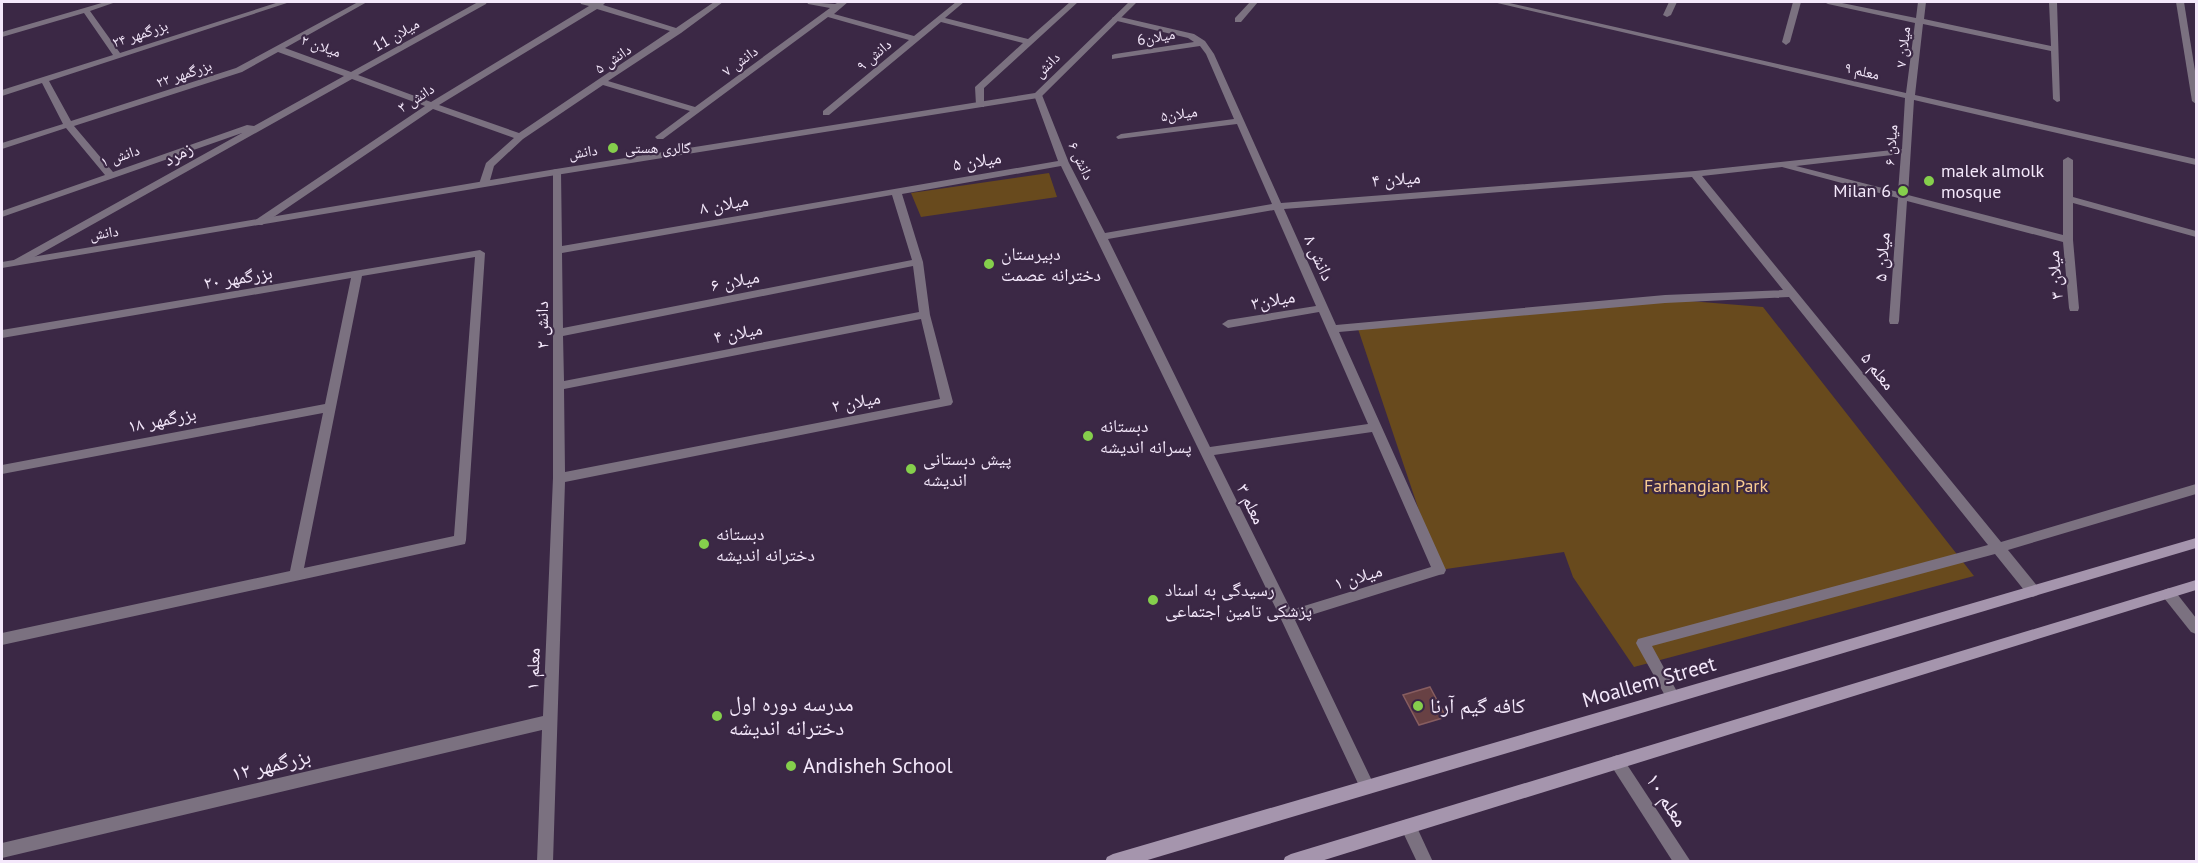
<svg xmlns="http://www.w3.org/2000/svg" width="2198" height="863" viewBox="0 0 2198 863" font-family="'PT Sans','Noto Naskh Arabic',sans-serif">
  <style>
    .green { fill: #684a1d }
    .building { fill: #684144; stroke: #875d60; stroke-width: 1.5 }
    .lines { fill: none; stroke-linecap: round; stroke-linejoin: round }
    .minor { fill: #7b7180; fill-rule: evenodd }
    .tertiary { fill: #7b7180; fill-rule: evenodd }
    .secondary { fill: #a595ad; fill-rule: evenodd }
    .poi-dot { fill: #85cf4c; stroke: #3b2845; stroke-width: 2 }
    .labels { text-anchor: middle; stroke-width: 4.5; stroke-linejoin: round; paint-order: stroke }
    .far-street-label { font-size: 15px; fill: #f4e8fb; stroke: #3b2845 }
    .far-poi-label { font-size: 15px; fill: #f4e8fb; stroke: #3b2845; text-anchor: start }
    .street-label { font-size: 18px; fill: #f4e8fb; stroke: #3b2845 }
    .poi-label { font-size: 18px; fill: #f4e8fb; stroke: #3b2845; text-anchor: start }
    .park-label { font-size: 18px; fill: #f9cc91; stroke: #3b2845 }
    .near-street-label { font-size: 21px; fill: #f4e8fb; stroke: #3b2845 }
    .near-poi-label { font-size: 21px; fill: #f4e8fb; stroke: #3b2845; text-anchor: start }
  </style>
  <rect width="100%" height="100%" fill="#3b2845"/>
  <g class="green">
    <polygon points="1049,173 1057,197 921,217 911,193"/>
    <polygon points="1665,299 1763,307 1974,576 1634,667 1573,577 1564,552 1439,570 1357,326"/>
  </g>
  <polygon class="building" points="1430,687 1446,717 1419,725 1403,695"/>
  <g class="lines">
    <g class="minor">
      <path d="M105,2H116L90,11L120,53L279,2H290L49,81L71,121L236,68L358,2H367L285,48L351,72L478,2H487L486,4L358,75L431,102L589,6L581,4L580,2H606L603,5L676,28L714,2H723L681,33L608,81L695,107L830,8L808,4L807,2L835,4L839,2H848L834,14L914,36L956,2H964L945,18L1028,39L1070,2H1078L984,88V107H978L976,105L975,87L1023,43L941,22L829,115H823V111L909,40L828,17L663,139H657L655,137L690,111L603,85L523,139L494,166L489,184L484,187L479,184L486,163L514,138L433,109L262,225H254V221L425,106L352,79L22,264H14L13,262L14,260L242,133L2,217V211L105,175L66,128L2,149V143L63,124L42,83L2,96V90L113,55L84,13L2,37V32ZM597,9L670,31L519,133L439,105ZM278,52L344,76L254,126L247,125L113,172L74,126L242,72Z"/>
      <polygon points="1250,2 1258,2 1241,22 1235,22 1235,18"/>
      <path d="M1493,2H1505L1906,93L1915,23L1828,4L1824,2H1837L1916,18L1918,2H1926L1924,19L2051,46L2049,2H2057L2060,101L2057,102L2053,99L2051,51L1923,24L1915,95L2196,159V165L1914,100L1908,195L2063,235V160L2068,157L2073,160V197L2196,231V237L2073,203V240L2079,308L2078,311H2070L2069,308L2063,242L1907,201L1899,321L1898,324H1890L1889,321L1898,198L1782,167L1702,176L2001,542L2196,484V494L2008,550L2038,587L2040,591L2038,595L2033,597L2028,595L1995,554L1652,646L1680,697L1678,701L1673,703L1668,701L1638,647L1636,643L1638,639L1988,545L1789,297L1665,303L1339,332L1446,570L1444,574L1439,575L1295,620L1375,787L1372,792L1367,794L1362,792L1280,617L1061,166L902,194L923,262L930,315L953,402L951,405L565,482L553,862H537L542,730L2,858V843L543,716L553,478V170L556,169L561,172L562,246L1058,161L1034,95L1038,92L1042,95L1069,163L1105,233L1272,204L1237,124L1118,139L1116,137L1121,134L1234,119L1206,54L1200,46L1112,59V55L1115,54L1194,42L1188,38L1113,20L1112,18L1116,16L1194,34L1205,41L1214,54L1281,203L1695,171L1902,149L1905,98ZM1901,154L1898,192L1796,166ZM1692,177L1783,290L1665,295L1336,325L1284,209ZM892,195L912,260L563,328L562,253ZM1274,210L1316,306L1228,320L1222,324L1228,328L1319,312L1368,424L1210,447L1108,239ZM913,266L919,312L564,381L563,336ZM921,319L940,399L565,472L564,389ZM1372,432L1431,567L1291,610L1214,455Z"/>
      <polygon points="1669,2 1677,2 1671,15 1667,17 1663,15"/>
      <polygon points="1793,2 1801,2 1790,42 1786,45 1782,42"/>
      <polygon points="2176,2 2184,2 2196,77 2196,104 2192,101"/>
      <path d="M480,250L485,253L466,540L465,544L2,645V633L290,571L323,413L2,474V465L325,404L351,278L2,338V330ZM475,257L454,536L304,568L362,276Z"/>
      <polygon points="2169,588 2174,590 2196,618 2196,634 2191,632 2164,598 2162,594 2164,590"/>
      <polygon points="1617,755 1622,757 1691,862 1673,862 1612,767 1609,762 1612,757"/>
      <polygon points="1408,819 1414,821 1433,862 1417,862 1400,826 1402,821"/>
    </g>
    <polygon class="tertiary" points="1129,2 1137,2 1041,97 1038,98 556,175 2,268 2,262 556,169 1035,93"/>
    <g class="secondary">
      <polygon points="2196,538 2196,548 1141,862 1105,862 1107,857 1113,854"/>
      <polygon points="2196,580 2196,590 1318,862 1283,862 1285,857 1291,854"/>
    </g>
  </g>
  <g class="poi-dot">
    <circle cx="613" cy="148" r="6"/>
    <circle cx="1929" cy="181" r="6"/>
    <circle cx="1903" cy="191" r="6"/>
    <circle cx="989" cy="264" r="6"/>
    <circle cx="1088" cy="436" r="6"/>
    <circle cx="911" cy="469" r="6"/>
    <circle cx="704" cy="544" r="6"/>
    <circle cx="1153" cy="600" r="6"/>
    <circle cx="1418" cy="706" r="6"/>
    <circle cx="717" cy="716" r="6"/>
    <circle cx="791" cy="766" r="6"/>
  </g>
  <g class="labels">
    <g class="far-street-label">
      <text transform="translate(140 34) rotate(-18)" y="5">بزرگمهر ۲۴</text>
      <text transform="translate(396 35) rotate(-30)" y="5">میلان 11</text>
      <text transform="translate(1156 37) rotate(-10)" y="5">میلان6</text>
      <text transform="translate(321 46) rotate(19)" y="5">میلان ۲</text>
      <text transform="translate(1903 47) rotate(-83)" y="5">میلان ۷</text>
      <text transform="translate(874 55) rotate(-40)" y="5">دانش ۹</text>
      <text transform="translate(613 59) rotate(-34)" y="5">دانش ۵</text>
      <text transform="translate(740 61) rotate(-36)" y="5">دانش ۷</text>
      <text transform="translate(1047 65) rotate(-44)" y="5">دانش</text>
      <text transform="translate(1862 71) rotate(13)" y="5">معلم ۹</text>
      <text transform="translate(184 74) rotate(-18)" y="5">بزرگمهر ۲۲</text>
      <text transform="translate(416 98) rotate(-33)" y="5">دانش ۳</text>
      <text transform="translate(1179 114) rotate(-8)" y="5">میلان۵</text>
      <text transform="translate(1891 145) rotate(-86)" y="5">میلان ۶</text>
      <text transform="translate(583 152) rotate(-9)" y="5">دانش</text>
      <text transform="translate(120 156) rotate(-19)" y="5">دانش ۱</text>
      <text transform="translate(1081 161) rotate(65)" y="5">دانش ۶</text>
      <text transform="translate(104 233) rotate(-9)" y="5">دانش</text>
    </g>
    <g class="far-poi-label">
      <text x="625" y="153">گالری هستی</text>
    </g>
    <g class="street-label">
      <text transform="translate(178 154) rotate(-29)" y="6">زمرد</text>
      <text transform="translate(977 161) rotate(-9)" y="6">میلان ۵</text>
      <text transform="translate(1396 179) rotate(-4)" y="6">میلان ۴</text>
      <text transform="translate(724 204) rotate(-10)" y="6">میلان ۸</text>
      <text transform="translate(1882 257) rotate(-86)" y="6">میلان ۵</text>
      <text transform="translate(1319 258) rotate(66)" y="6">دانش ۸</text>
      <text transform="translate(2055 275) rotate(-95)" y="6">میلان ۳</text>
      <text transform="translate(238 278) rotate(-9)" y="6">بزرگمهر ۲۰</text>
      <text transform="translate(735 281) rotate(-11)" y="6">میلان ۶</text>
      <text transform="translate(1273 300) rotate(-10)" y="6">میلان۳</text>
      <text transform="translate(542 325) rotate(-90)" y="6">دانش ۲</text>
      <text transform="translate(738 333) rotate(-11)" y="6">میلان ۴</text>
      <text transform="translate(1878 371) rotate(51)" y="6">معلم ۵</text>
      <text transform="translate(856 402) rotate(-11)" y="6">میلان ۲</text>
      <text transform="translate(162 420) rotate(-11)" y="6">بزرگمهر ۱۸</text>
      <text transform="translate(1251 504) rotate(64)" y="6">معلم ۳</text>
      <text transform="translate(1358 577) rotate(-17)" y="6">میلان ۱</text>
      <text transform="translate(533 669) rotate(-88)" y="6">معلم ۱</text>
    </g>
    <g class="poi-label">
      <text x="1941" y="177">malek almolk<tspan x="1941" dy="21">mosque</tspan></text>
      <text x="1891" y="197" text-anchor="end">Milan 6</text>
      <text x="1001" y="260">دبیرستان<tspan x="1001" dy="21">دخترانه عصمت</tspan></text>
      <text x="1100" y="432">دبستانه<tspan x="1100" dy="21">پسرانه اندیشه</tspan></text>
      <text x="923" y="465">پیش دبستانی<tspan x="923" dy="21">اندیشه</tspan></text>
      <text x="716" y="540">دبستانه<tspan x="716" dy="21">دخترانه اندیشه</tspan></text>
      <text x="1165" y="596">رسیدگی به اسناد<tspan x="1165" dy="21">پزشکی تامین اجتماعی</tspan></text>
    </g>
    <g class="park-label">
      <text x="1706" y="492">Farhangian Park</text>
    </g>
    <g class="near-street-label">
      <text transform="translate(1649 682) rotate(-16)" y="7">Moallem Street</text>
      <text transform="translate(271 765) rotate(-13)" y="7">بزرگمهر ۱۲</text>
      <text transform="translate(1667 800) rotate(57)" y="7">معلم ۱۰</text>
    </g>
    <g class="near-poi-label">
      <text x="729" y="711">مدرسه دوره اول<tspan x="729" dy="24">دخترانه اندیشه</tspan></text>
      <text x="1430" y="713">کافه گیم آرنا</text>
      <text x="803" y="773">Andisheh School</text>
    </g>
  </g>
  <rect width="2198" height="863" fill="none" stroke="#f4e8fb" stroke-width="6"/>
</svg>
